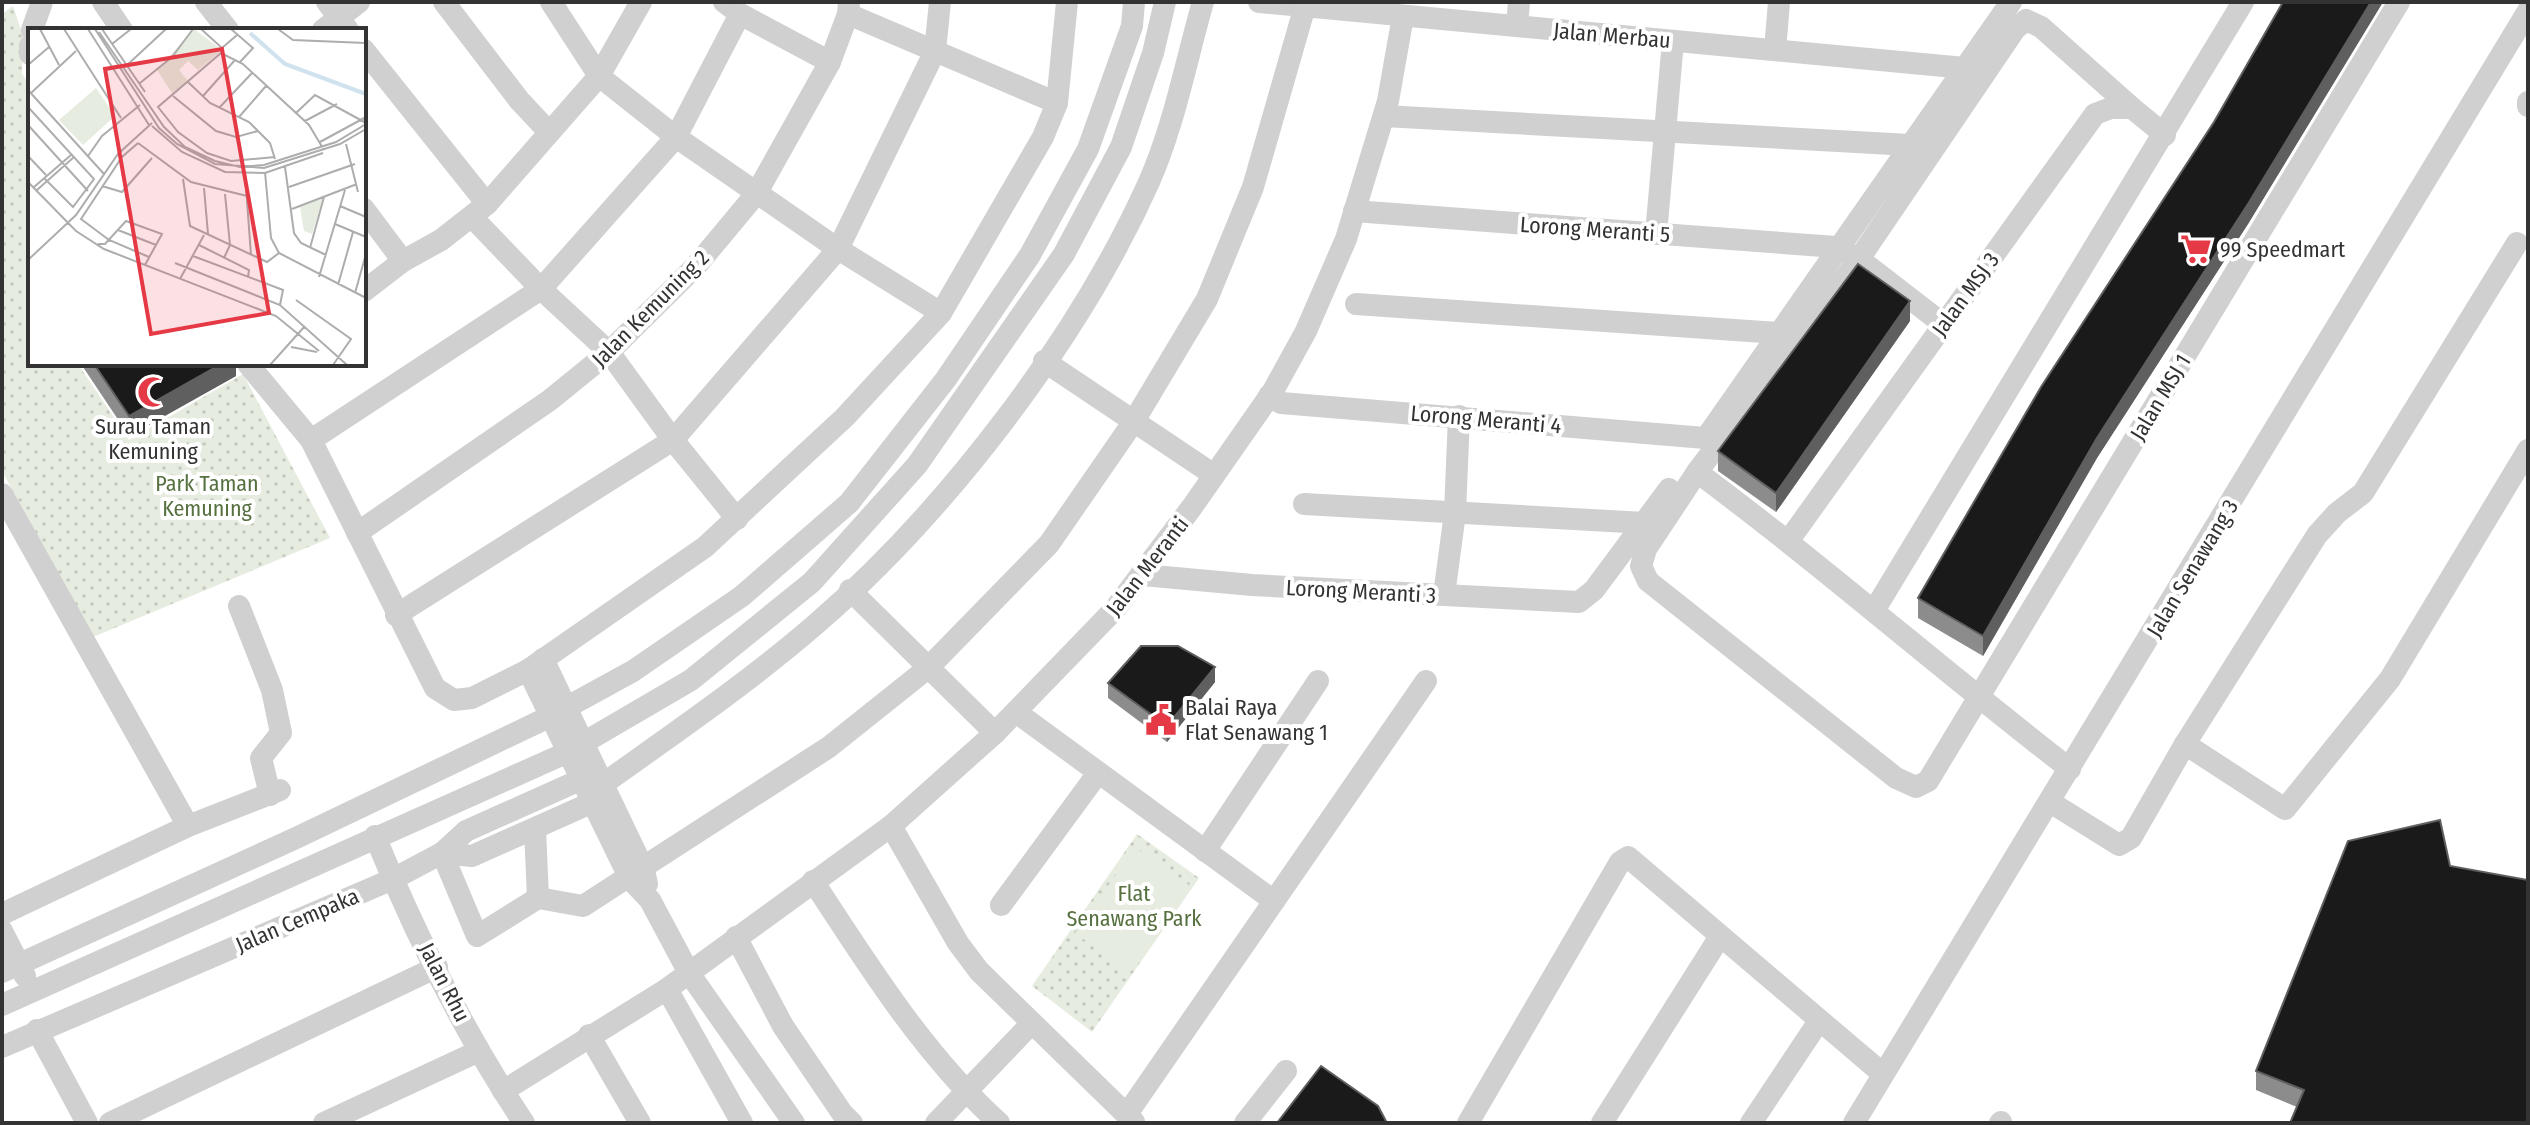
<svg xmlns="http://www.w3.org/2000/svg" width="2530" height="1125" viewBox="0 0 2530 1125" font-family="'Fira Sans Condensed',sans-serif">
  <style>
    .park { fill: url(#park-dots) }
    .pitch { fill: #e6ecdf }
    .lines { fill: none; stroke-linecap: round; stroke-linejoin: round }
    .minor { stroke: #d0d0d0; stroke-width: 22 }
    .wall { fill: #8c8c8c }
    .shaded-wall { fill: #5f5f5f }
    .building { fill: #1a1a1a; stroke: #5f5f5f; stroke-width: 2 }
    .labels { text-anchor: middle; stroke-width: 8; stroke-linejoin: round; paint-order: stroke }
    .street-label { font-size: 22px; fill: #333; stroke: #fff }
    .poi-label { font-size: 22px; fill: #333; stroke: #fff; text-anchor: start }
    .park-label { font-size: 22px; fill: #56703f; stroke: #fff }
    .inset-river { fill: none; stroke: #cfe2ee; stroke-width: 4 }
    .inset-road { fill: none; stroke: #adadad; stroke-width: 2 }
    .view { fill: #e63946; fill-opacity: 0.15; stroke: #e63946; stroke-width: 4 }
    .inset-edge { fill: none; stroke: #333; stroke-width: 4 }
  </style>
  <defs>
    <pattern id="park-dots" width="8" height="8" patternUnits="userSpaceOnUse" patternTransform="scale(2)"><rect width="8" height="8" fill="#e6ecdf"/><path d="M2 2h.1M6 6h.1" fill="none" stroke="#c6cbc0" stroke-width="1.8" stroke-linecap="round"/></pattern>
  </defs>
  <rect width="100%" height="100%" fill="#fff"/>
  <g class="park">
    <polygon points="13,6 23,36 22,74 30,85 30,364 78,364 129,440 243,374 330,538 93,637 2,471 2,14"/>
    <polygon points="1137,834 1199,878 1092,1032 1032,986"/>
  </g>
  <polygon class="pitch" points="1135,847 1189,885 1129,971 1075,933"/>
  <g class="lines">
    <g class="minor">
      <polyline points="103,2 122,30"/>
      <polyline points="206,2 228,30"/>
      <polyline points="327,2 348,30"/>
      <polyline points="444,2 519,100 548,131"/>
      <polyline points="551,2 599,76 676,137 838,249 941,313"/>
      <polyline points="724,2 740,14 830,62"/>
      <polyline points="1259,2 1965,68"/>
      <polyline points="848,14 1057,103"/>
      <polyline points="1517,26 1519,2"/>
      <polyline points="32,30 42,2"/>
      <polyline points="323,30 359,2"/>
      <polyline points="30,46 30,54"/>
      <polyline points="364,50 487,204"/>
      <polyline points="1775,50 1779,2"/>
      <polyline points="2528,102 2528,106"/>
      <polyline points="2132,108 2041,27 2026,20 2015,29 1859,259 1697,472 1646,549 1641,566 1648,581 1896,778 1916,787 1928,781 2399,2"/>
      <polyline points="1384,116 1910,145"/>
      <polyline points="364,209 403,261"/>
      <polyline points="1354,211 1836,247 1859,259 1943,324"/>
      <polyline points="472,217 541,289 609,352 673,440 737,519"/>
      <polyline points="1656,234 1673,41"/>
      <polyline points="364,291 403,261 441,240 487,204 599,76 641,2"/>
      <polyline points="1356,304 1778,333"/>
      <polyline points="1044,361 1214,475"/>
      <polyline points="248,364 311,440 435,688 454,700 472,698 528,670 705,547 845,417 941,313 1043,137 1057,103 1067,2"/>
      <polyline points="1269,396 1281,403 1705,438"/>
      <polyline points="1708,435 2011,2"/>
      <polyline points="311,440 541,289 676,137 740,14"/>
      <path d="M1697,472C1825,567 1944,672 2070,769"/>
      <polyline points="2,494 188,826"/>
      <polyline points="1304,504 1645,523"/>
      <polyline points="357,533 550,400 609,352 696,266 756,194 830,62 848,14 849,2"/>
      <polyline points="1789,540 2095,114 2111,108 2132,108 2165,135"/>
      <polyline points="1143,575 1252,585 1579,602 1594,590 1669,489"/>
      <polyline points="850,590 995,733"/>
      <polyline points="1444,595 1455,513 1459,416"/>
      <polyline points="239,606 272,690 281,733 261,758 270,795"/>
      <polyline points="1875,609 2243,2"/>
      <polyline points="396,615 673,440 838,249 935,51 940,2"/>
      <polyline points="543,659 644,870 647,884"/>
      <polyline points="528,670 630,879 650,900 689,973 794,1123"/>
      <polyline points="1016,712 1274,901"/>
      <polyline points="2185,744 2285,809 2390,679 2528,450"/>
      <path d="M603,784C676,732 749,682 816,624C946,512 1079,338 1149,182C1174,126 1186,61 1203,2"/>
      <polyline points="2050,802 2119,845 2131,838 2185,744 2317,535 2337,513 2363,493 2517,243"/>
      <polyline points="891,826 958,943 979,971 1134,1122"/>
      <polyline points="535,829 538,898"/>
      <path d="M375,836C415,934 465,1034 524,1123"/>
      <polyline points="1205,851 1318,681"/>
      <polyline points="442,853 477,936 538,898 583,906 829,747 928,668 1049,544 1134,421 1207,299 1253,187 1305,6"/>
      <polyline points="442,853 466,831 580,780"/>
      <path d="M813,881C867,964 925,1056 999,1123"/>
      <polyline points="1001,905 1098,773"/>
      <polyline points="2,914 188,826 280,790"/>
      <polyline points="2,931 25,976"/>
      <polyline points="736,937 783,1026 842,1113 852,1123"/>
      <polyline points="2,972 296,838 549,717 633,671 742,596 849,503 946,379 1030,255 1088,149 1132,26 1134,2"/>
      <polyline points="667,989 742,1123"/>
      <polyline points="2,1005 566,753 691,680 812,582 917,465 1064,254 1121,147 1153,53 1165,2"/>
      <polyline points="37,1030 87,1123"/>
      <polyline points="589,1035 640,1123"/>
      <polyline points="2,1047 393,879 442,853 472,856 591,803"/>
      <polyline points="503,1091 667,989 891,826 995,733 1115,609 1192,507 1273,391 1306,331 1346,239 1388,101 1403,16"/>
      <polyline points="1127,1114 1426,681"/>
      <polyline points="110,1123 437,967"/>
      <polyline points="324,1123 479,1051"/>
      <polyline points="936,1123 1031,1024"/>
      <polyline points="1245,1123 1286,1071"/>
      <polyline points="1468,1123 1620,862 1628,857 1883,1074"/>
      <polyline points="1602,1123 1719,938"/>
      <polyline points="1751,1123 1819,1021"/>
      <polyline points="1854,1123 2528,11"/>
      <polyline points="2000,1123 2001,1122"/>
    </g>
  </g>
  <g class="wall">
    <polygon points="2283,2 2383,2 2248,224 2097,458 1983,656 1918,618 1918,598 2214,122"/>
    <polygon points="1910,321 1776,512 1718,471 1718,451"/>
    <polygon points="81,364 236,364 236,376 129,436"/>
    <polygon points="1215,682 1167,742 1108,698 1108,683"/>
    <polygon points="2450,866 2297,1107 2256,1090 2256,1071"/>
  </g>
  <g class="shaded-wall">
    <polygon points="2371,2 2383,2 2248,224 2097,458 1983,656 1983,636 2097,438"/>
    <polygon points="1910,301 1910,321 1776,512 1776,493"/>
    <polygon points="221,364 236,364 236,376 129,436 129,416"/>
    <polygon points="1215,667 1215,682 1167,742 1167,726"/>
  </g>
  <g class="building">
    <polygon points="2283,2 2371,2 2248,204 2097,438 1983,636 1918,598 2041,387 2214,122"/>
    <polygon points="1858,264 1910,301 1776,493 1718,451"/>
    <polygon points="94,364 221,364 129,416"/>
    <polygon points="1141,646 1178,646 1215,667 1167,726 1108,683"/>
    <polygon points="2440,820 2450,866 2528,880 2528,1123 2290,1123 2304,1090 2256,1071 2348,841"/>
    <polygon points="1321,1066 1378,1106 1387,1123 1277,1123"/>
  </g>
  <defs>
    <symbol id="supermarket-bare" viewBox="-9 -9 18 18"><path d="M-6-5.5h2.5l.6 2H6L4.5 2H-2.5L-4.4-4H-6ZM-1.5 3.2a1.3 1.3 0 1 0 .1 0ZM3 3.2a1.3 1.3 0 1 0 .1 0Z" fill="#e63946" stroke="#fff" stroke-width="2.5" paint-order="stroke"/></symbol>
    <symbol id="mosque-bare" viewBox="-9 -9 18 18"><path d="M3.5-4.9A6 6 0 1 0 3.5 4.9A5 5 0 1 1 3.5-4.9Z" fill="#e63946" stroke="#fff" stroke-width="2.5" paint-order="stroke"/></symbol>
    <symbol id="civic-bare" viewBox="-9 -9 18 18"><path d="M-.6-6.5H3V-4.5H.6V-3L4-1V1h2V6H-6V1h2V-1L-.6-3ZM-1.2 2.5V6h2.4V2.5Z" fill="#e63946" stroke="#fff" stroke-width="2.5" paint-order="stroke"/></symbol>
  </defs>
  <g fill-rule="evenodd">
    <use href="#supermarket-bare" x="2174" y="227" width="44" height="44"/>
    <use href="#mosque-bare" x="131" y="370" width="44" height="44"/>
    <use href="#civic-bare" x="1139" y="698" width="44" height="44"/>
  </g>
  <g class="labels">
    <g class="street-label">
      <text transform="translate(1612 35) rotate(5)" y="8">Jalan Merbau</text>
      <text transform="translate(1595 229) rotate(4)" y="8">Lorong Meranti 5</text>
      <text transform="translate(1965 294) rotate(-54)" y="8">Jalan MSJ 3</text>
      <text transform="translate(650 308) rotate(-45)" y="8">Jalan Kemuning 2</text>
      <text transform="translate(2160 397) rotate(-59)" y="8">Jalan MSJ 1</text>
      <text transform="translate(1486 419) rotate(5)" y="8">Lorong Meranti 4</text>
      <text transform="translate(1147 566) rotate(-52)" y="8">Jalan Meranti</text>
      <text transform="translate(2192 568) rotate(-59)" y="8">Jalan Senawang 3</text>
      <text transform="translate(1361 591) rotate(3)" y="8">Lorong Meranti 3</text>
      <text transform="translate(297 920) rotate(-23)" y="8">Jalan Cempaka</text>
      <text transform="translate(445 982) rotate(63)" y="8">Jalan Rhu</text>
    </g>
    <g class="poi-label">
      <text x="2220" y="257">99 Speedmart</text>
      <text x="153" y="434" text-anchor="middle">Surau Taman<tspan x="153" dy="25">Kemuning</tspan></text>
      <text x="1185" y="715">Balai Raya<tspan x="1185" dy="25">Flat Senawang 1</tspan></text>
    </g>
    <g class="park-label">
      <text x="207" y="491">Park Taman<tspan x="207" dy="25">Kemuning</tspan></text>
      <text x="1134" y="901">Flat<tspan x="1134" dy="25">Senawang Park</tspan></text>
    </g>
  </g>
  <g transform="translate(28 28)">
    <rect width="338" height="338" fill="#fff"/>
    <path d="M166,1L194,22L170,42L160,33L151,42L160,53L144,65L129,42ZM295,170L284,206L276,203L272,179Z" fill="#e6ecdf"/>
    <path d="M68,60L87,88L55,117L31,92Z" fill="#e6ecdf"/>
    <path class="inset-river" d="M222,5L257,36L338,66"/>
    <path class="inset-road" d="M12,1L31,37M36,1L93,90M60,1L121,97M67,1L131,100L149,116L187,136L236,140L312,116L338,101M74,1L117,64M173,1L194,20L209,7M203,1L225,20L212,34M250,1L265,12L338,15M71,4L136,99L157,119L187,133L212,139L236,137L308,114L338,96M84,16L103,1M0,37L21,19M97,39L138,1M160,54L182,75L221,94L242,115L247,131M112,55L144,29L165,1M0,62L76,146M3,65L48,23M145,68L188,103L208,109L230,103M175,68L207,32M0,79L66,151L45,179L16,150M191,80L224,45M268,85L287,67L338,95M211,89L238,58M277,93L309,76M0,97L60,163M124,98L154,124L197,144L237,145L295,125M292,114L338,89M110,115L94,129L53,191L81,212L121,229M110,115L163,154L219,168M318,116L330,164M0,128L18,147M60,128L74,108L112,77M247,129L203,133L179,125L150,104L130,79L193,25L215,36L281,97L296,122M257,139L266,205L273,215L298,227M237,144L243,210L251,225L338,270M217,146L223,227M155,151L162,198L239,234L251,225M0,154L48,203L76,221L248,288L291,323M74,158L94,164L124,130M6,159L43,127M261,159L327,136M176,160L180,206M9,162L46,129M312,178L338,189M264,181L329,156M307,196L338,209M90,202L128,217M70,216H77L98,193L134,206L117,237M171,217L221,242L220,249M282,220L296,169M165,228L255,262L252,277M196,230L202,217L197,166M0,232L48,187L90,126L124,95M147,235L252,277L319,337M291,249L317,162M152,251L176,207M310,257L325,204M327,265L338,226M268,272L323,311L305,337M263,319L289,324M242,337L277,298"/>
    <path class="view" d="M194,21L241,285L123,306L77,41Z"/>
    <rect width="338" height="338" class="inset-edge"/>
  </g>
  <rect width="2530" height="1125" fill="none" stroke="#333333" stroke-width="8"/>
</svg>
